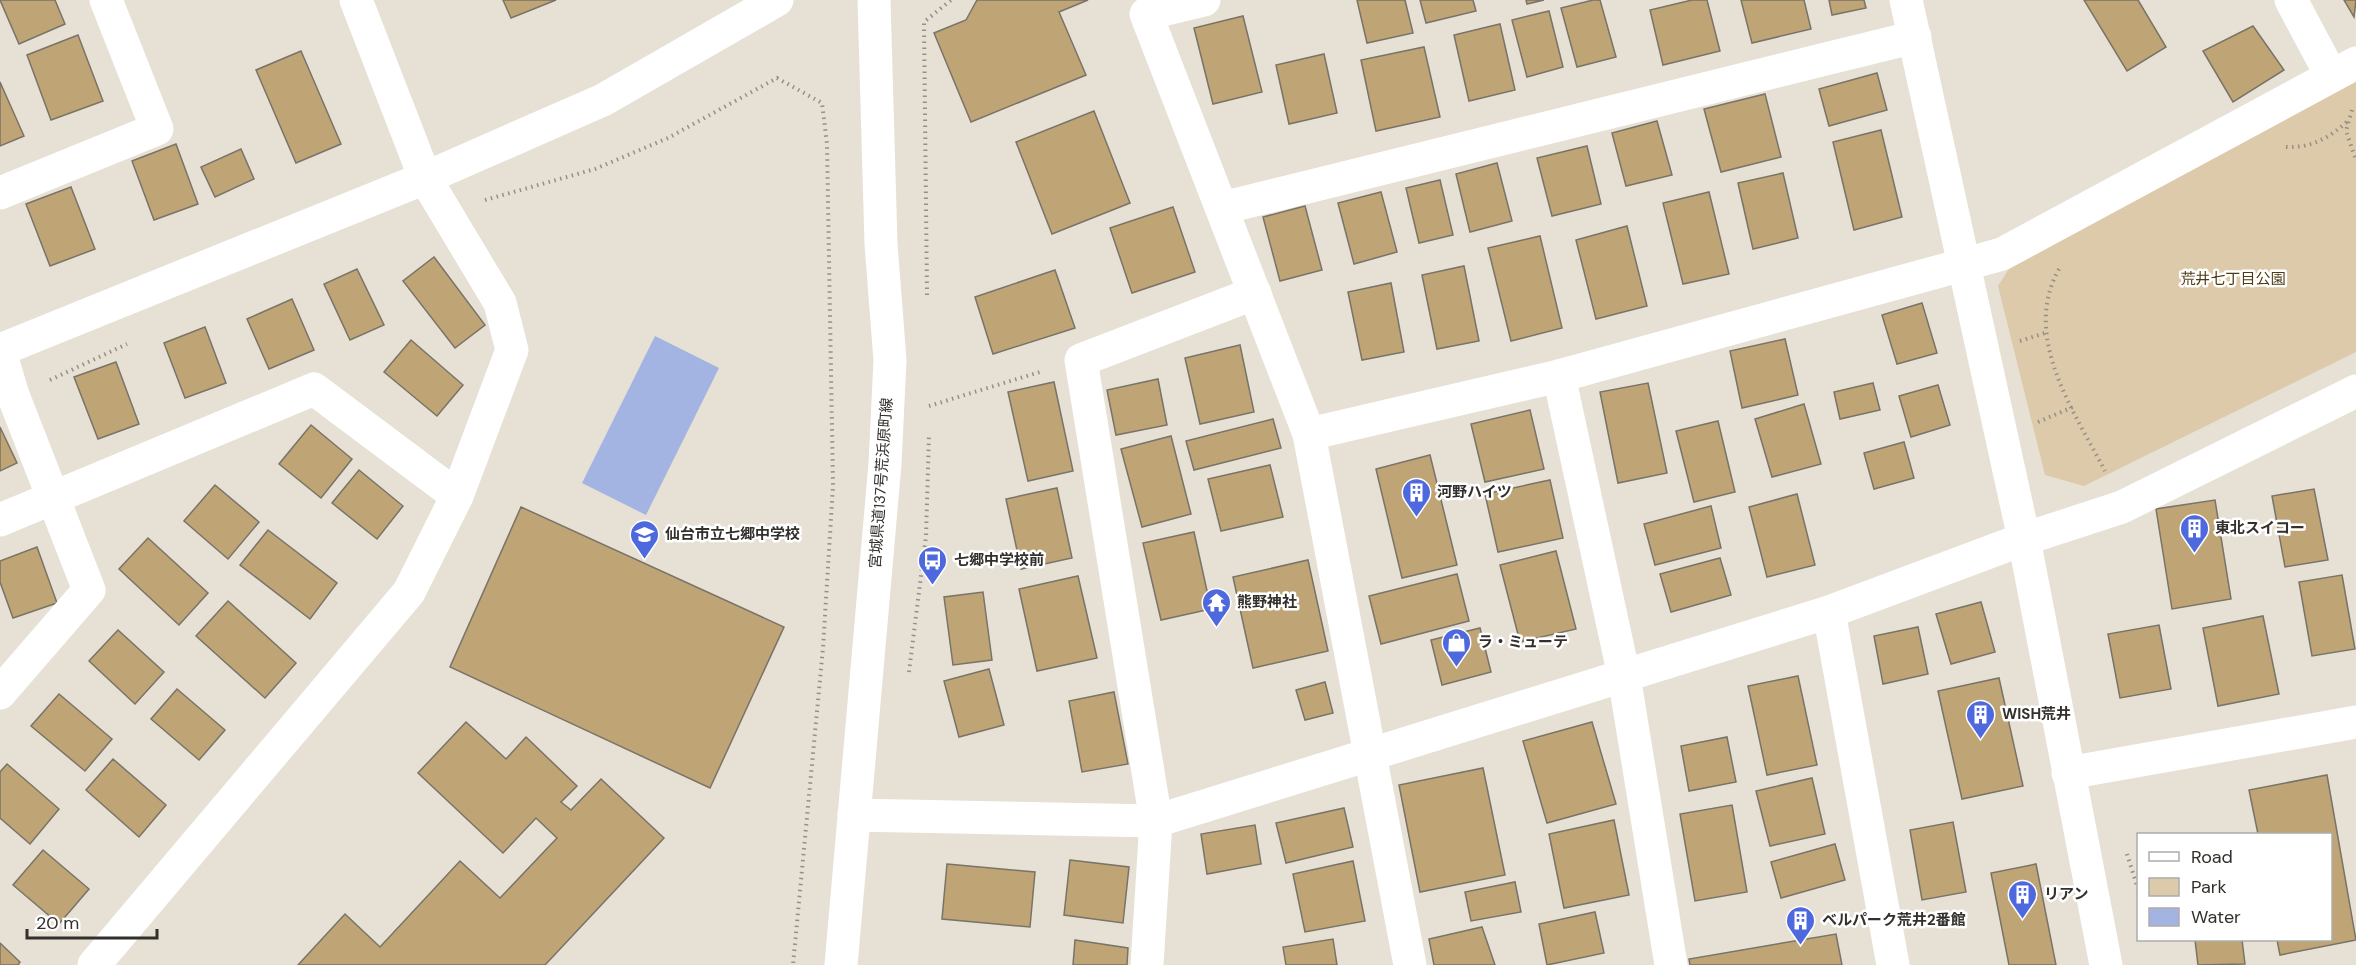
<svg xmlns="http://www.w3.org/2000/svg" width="2356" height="965" viewBox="0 0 2356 965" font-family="'DM Sans','Noto Sans JP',sans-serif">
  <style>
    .green { fill: #ddcaaa }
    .water { fill: #a3b4e2 }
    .building { fill: #bfa576; stroke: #797368; stroke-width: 1.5 }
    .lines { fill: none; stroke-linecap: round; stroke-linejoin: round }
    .path { stroke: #959087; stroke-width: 4; stroke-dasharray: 1.5 4.5; stroke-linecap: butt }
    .street { stroke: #fff; stroke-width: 33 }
    .secondary { stroke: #fff; stroke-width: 33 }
    .labels { text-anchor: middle; stroke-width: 5; stroke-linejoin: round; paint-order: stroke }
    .park-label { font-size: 15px; fill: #4e3b15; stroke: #fff }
    .street-label { font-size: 15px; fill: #33302c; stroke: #fff }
    .poi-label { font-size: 15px; font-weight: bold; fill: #33302c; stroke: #fff; text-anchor: start }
  </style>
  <rect width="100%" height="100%" fill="#e7e0d4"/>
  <polygon class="green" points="2356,76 2356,352 2084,486 2045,475 1998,286 2012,264"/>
  <polygon class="water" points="655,336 719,368 646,515 582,483"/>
  <g class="building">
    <polygon points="0,0 55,0 65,24 19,44"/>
    <polygon points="503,0 556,0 511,18"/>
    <polygon points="977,0 1088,0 1059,12 1086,75 971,122 934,33 966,20"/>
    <polygon points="1357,0 1405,0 1413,33 1367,43"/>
    <polygon points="1420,0 1473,0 1476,11 1426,23"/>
    <polygon points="1526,0 1544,0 1527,4"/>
    <polygon points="1593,0 1600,0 1616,57 1577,67 1561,8"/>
    <polygon points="1692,0 1707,0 1720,51 1663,65 1650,10"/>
    <polygon points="1741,0 1804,0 1811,29 1752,43"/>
    <polygon points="1829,0 1864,0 1866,8 1832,15"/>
    <polygon points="2084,0 2138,0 2166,47 2127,71"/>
    <polygon points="2344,0 2356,0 2354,17"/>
    <polygon points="1549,11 1563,67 1527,77 1512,20"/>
    <polygon points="1243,16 1262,92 1213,104 1194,28"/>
    <polygon points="1500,24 1515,90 1469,101 1454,35"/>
    <polygon points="2253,26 2284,70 2233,102 2203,51"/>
    <polygon points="78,35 103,101 51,120 27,55"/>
    <polygon points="1424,47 1440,117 1376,131 1361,60"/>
    <polygon points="301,51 341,144 296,163 256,70"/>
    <polygon points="1324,54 1337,113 1289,124 1276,65"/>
    <polygon points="1877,73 1887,110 1829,126 1819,89"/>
    <polygon points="0,82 24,136 0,146"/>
    <polygon points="1765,94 1781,157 1721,172 1704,109"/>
    <polygon points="1094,111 1130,203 1052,234 1016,142"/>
    <polygon points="1657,121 1672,175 1626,186 1612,133"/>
    <polygon points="1881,130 1902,217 1854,230 1833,142"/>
    <polygon points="176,144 198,204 154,220 132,161"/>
    <polygon points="1587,146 1601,204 1552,216 1537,158"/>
    <polygon points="241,149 254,179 215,197 201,167"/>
    <polygon points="1497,163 1512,221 1470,232 1456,174"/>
    <polygon points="1783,173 1798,238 1753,249 1738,183"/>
    <polygon points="1440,180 1453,235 1419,243 1406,188"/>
    <polygon points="71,187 95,249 50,266 26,204"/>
    <polygon points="1381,192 1397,252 1354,264 1338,203"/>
    <polygon points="1709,192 1729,274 1683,284 1663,203"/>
    <polygon points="1305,206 1322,270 1280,281 1263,217"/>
    <polygon points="1173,207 1195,272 1132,293 1110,228"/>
    <polygon points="1627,226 1647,306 1596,319 1576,240"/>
    <polygon points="1540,236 1562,328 1511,341 1488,248"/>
    <polygon points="434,257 485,325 455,348 403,281"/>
    <polygon points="1464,266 1479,341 1437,349 1422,275"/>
    <polygon points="357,269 384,325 350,340 324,284"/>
    <polygon points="1055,270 1075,328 993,354 975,297"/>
    <polygon points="1391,283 1404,352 1362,360 1348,292"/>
    <polygon points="292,299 314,350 269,369 247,319"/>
    <polygon points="1922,303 1937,353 1897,364 1882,315"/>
    <polygon points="205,327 226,383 185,398 164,343"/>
    <polygon points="1785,339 1798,395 1742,408 1730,351"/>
    <polygon points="411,340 463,385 437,416 384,372"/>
    <polygon points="1240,345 1254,412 1200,424 1185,358"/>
    <polygon points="116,362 139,424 98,439 74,377"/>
    <polygon points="1158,379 1167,425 1116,435 1107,390"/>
    <polygon points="1054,382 1073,471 1028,481 1008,392"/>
    <polygon points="1648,383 1667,473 1618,483 1600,392"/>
    <polygon points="1873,383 1880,410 1840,419 1834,392"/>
    <polygon points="1938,385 1950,425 1911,437 1899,396"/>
    <polygon points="1804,404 1821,464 1772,477 1755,419"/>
    <polygon points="1530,410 1544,469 1485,482 1471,424"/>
    <polygon points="1273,419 1281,448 1194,470 1186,441"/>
    <polygon points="1718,421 1735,492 1694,502 1676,431"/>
    <polygon points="311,425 352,459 321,498 279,464"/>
    <polygon points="0,427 17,463 0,471"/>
    <polygon points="1171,436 1191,514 1142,527 1121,449"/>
    <polygon points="1904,442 1914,478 1874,489 1864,453"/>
    <polygon points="1430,455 1457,565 1402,578 1376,469"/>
    <polygon points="1270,465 1283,517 1221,531 1208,479"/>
    <polygon points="359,470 403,506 377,539 332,503"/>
    <polygon points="1550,480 1563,538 1498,552 1485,494"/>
    <polygon points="215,485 259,522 228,559 184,521"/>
    <polygon points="1057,488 1072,558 1021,569 1006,499"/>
    <polygon points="2314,489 2328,560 2285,567 2272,496"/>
    <polygon points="1797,494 1815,565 1767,577 1749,507"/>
    <polygon points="2215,500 2231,599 2172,609 2156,509"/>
    <polygon points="1711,506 1721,548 1655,565 1644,524"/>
    <polygon points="521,507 784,627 710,788 450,667"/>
    <polygon points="268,530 337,583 310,619 240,565"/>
    <polygon points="1194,532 1211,609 1161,620 1143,543"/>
    <polygon points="148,538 208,593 179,625 119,569"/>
    <polygon points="37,547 57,603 13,618 0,582 0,561"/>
    <polygon points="1556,551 1576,629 1520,642 1500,565"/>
    <polygon points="1720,558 1731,595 1671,612 1660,574"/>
    <polygon points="1308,560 1328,651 1253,668 1233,577"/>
    <polygon points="1457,574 1469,621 1381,644 1369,596"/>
    <polygon points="2342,575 2355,649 2312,656 2299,582"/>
    <polygon points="1078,576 1097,658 1037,671 1019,589"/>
    <polygon points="983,592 992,660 953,665 944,597"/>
    <polygon points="228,601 296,663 265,698 196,636"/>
    <polygon points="1981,602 1995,652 1951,664 1936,614"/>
    <polygon points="2263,616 2279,694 2218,706 2203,628"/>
    <polygon points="2159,625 2171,689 2120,698 2108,634"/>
    <polygon points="1918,627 1928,674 1883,684 1874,636"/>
    <polygon points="1480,628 1491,672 1442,685 1431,640"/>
    <polygon points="118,630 164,672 135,704 89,661"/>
    <polygon points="989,669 1004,725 959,737 944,681"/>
    <polygon points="1798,676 1817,765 1767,775 1748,686"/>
    <polygon points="1999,678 2023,786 1962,799 1938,691"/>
    <polygon points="1325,682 1333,713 1305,720 1296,690"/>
    <polygon points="177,689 225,730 199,760 151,719"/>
    <polygon points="1114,692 1128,764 1082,772 1069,701"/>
    <polygon points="59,694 112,739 85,771 31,726"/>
    <polygon points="466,722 506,759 526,737 577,786 561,802 571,810 601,779 664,838 545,965 298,965 345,914 380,947 460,861 500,898 557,838 536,818 503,853 418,773"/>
    <polygon points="1592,722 1616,804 1547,823 1523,741"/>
    <polygon points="1727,737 1736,782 1689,791 1681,746"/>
    <polygon points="113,759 166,805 139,837 86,790"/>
    <polygon points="7,764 59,809 30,844 0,818 0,772"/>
    <polygon points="1483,768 1505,875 1420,892 1399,785"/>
    <polygon points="2327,775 2356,940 2280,955 2277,940 2330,940 2330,834 2258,834 2249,790"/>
    <polygon points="1812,778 1825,834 1770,846 1756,791"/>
    <polygon points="1732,805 1747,892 1695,901 1680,814"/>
    <polygon points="1344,808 1353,847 1286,863 1276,823"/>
    <polygon points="1614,820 1629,895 1564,908 1549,834"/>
    <polygon points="1953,822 1966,892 1922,900 1910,830"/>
    <polygon points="1255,825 1261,864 1207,874 1201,834"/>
    <polygon points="1835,844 1845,880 1781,898 1771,862"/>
    <polygon points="43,850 89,889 59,924 13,885"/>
    <polygon points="1070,860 1129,867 1123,923 1064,915"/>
    <polygon points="1353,861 1365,921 1305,932 1293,874"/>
    <polygon points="947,864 1035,872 1030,927 942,919"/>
    <polygon points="2036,864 2056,965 2009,965 1991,873"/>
    <polygon points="1515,882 1521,912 1471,921 1465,892"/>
    <polygon points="1595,912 1604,953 1547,965 1539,924"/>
    <polygon points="1482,927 1495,965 1434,965 1429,939"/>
    <polygon points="1836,934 1842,965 1690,965 1689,959"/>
    <polygon points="1333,939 1337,965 1286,965 1283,947"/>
    <polygon points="1075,940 1128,948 1127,965 1073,965"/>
    <polygon points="2195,940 2242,940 2245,964 2198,965"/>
    <polygon points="0,943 20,962 18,965 0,965"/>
  </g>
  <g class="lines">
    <g class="path">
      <polyline points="2352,110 2346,131 2356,160"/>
      <path d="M2286,147C2313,148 2330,137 2349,120"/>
      <polyline points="485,200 595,169 668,138 777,78 822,103 827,144 833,486 823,648 793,965"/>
      <path d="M2059,269C2021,337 2074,411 2105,471"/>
      <polyline points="927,295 924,22 951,0"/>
      <polyline points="2020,341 2045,333"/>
      <polyline points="50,380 127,344"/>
      <polyline points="929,406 1043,371"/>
      <polyline points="2038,422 2073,407"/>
      <polyline points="909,672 926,536 929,435"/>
      <polyline points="2127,854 2138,889"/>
    </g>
    <g class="street">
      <polyline points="1204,0 1146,14 1309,434 1410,965"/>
      <polyline points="2291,0 2331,75"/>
      <polyline points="0,193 157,129 106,0"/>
      <polyline points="1222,208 1915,37"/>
      <polyline points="0,352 13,395 89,590 0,693"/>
      <polyline points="1559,376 1624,676 1671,965"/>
      <polyline points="1309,434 1559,376 2002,254 2356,63"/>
      <polyline points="0,520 314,389 457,496 409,592 94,965"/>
      <polyline points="1829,612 1893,965"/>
      <polyline points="2068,773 2356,722"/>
      <polyline points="854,815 1156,821 1829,612 2024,539 2122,507 2356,391"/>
      <polyline points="1147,965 1156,821 1081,360 1255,293"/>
    </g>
    <g class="secondary">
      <polyline points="356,0 425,178 500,303 512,350 457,496"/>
      <polyline points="1906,0 2024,539 2106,965"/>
      <polyline points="0,350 425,178 603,100 777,0"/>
      <polyline points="841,965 885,464 890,360 881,244 874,0"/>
    </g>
  </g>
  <defs>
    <symbol id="building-pin" viewBox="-11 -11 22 30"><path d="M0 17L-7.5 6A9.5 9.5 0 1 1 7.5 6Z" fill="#4e69dd" stroke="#fff"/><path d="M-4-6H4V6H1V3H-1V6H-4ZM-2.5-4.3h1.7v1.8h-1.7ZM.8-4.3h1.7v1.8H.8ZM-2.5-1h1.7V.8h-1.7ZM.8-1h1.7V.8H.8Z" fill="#fff"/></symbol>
    <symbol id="school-pin" viewBox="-11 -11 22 30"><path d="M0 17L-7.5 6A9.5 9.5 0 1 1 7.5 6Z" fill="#4e69dd" stroke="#fff"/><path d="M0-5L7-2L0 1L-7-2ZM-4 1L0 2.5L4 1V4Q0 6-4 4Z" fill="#fff"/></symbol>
    <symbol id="bus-pin" viewBox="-11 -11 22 30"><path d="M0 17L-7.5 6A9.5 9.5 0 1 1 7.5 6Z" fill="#4e69dd" stroke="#fff"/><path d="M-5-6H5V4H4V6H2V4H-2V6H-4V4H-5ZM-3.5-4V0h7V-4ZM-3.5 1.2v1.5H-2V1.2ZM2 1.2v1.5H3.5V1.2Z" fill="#fff"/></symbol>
    <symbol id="temple-pin" viewBox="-11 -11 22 30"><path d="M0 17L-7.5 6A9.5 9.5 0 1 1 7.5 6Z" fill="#4e69dd" stroke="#fff"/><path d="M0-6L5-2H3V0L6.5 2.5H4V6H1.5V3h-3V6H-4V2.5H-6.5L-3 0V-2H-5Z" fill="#fff"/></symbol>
    <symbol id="shop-pin" viewBox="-11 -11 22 30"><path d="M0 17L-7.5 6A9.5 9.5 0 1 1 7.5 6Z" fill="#4e69dd" stroke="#fff"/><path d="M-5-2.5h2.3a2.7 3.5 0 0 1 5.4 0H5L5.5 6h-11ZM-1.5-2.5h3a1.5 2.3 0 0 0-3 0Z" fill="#fff"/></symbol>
  </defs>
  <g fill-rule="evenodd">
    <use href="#building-pin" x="1400" y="476" width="33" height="45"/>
    <use href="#building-pin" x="2178" y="512" width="33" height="45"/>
    <use href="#school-pin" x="628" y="518" width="33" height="45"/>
    <use href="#bus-pin" x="916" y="544" width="33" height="45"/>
    <use href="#temple-pin" x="1200" y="586" width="33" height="45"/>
    <use href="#shop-pin" x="1440" y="626" width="33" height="45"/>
    <use href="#building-pin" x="1964" y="698" width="33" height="45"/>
    <use href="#building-pin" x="2006" y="878" width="33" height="45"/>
    <use href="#building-pin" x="1784" y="904" width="33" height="45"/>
  </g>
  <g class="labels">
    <g class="park-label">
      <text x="2233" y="284">荒井七丁目公園</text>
    </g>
    <g class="street-label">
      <text transform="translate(881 483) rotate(-86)" y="5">宮城県道137号荒浜原町線</text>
    </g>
    <g class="poi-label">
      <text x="1437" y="497">河野ハイツ</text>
      <text x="2215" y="533">東北スイコー</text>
      <text x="665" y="539">仙台市立七郷中学校</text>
      <text x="954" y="565">七郷中学校前</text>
      <text x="1237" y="607">熊野神社</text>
      <text x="1478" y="647">ラ・ミューテ</text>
      <text x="2002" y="719">WISH荒井</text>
      <text x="2044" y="899">リアン</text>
      <text x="1822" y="925">ベルパーク荒井2番館</text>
    </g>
  </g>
  <rect x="2137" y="833" width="195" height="108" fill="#ffffff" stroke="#adacab" stroke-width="1.5"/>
  <rect x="2149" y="852" width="30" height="9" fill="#ffffff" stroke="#adacab" stroke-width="1.5"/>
  <text x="2191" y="863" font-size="18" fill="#33302c">Road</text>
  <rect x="2149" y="878" width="30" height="18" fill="#ddcaaa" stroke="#adacab" stroke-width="1.5"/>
  <text x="2191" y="893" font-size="18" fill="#33302c">Park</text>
  <rect x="2149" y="908" width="30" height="18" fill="#a3b4e2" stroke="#adacab" stroke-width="1.5"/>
  <text x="2191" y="923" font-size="18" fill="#33302c">Water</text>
  <path d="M27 929v9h130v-9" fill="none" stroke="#33302c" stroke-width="3"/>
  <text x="36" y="929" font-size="18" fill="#33302c" stroke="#ffffff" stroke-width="4.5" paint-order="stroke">20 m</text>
</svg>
